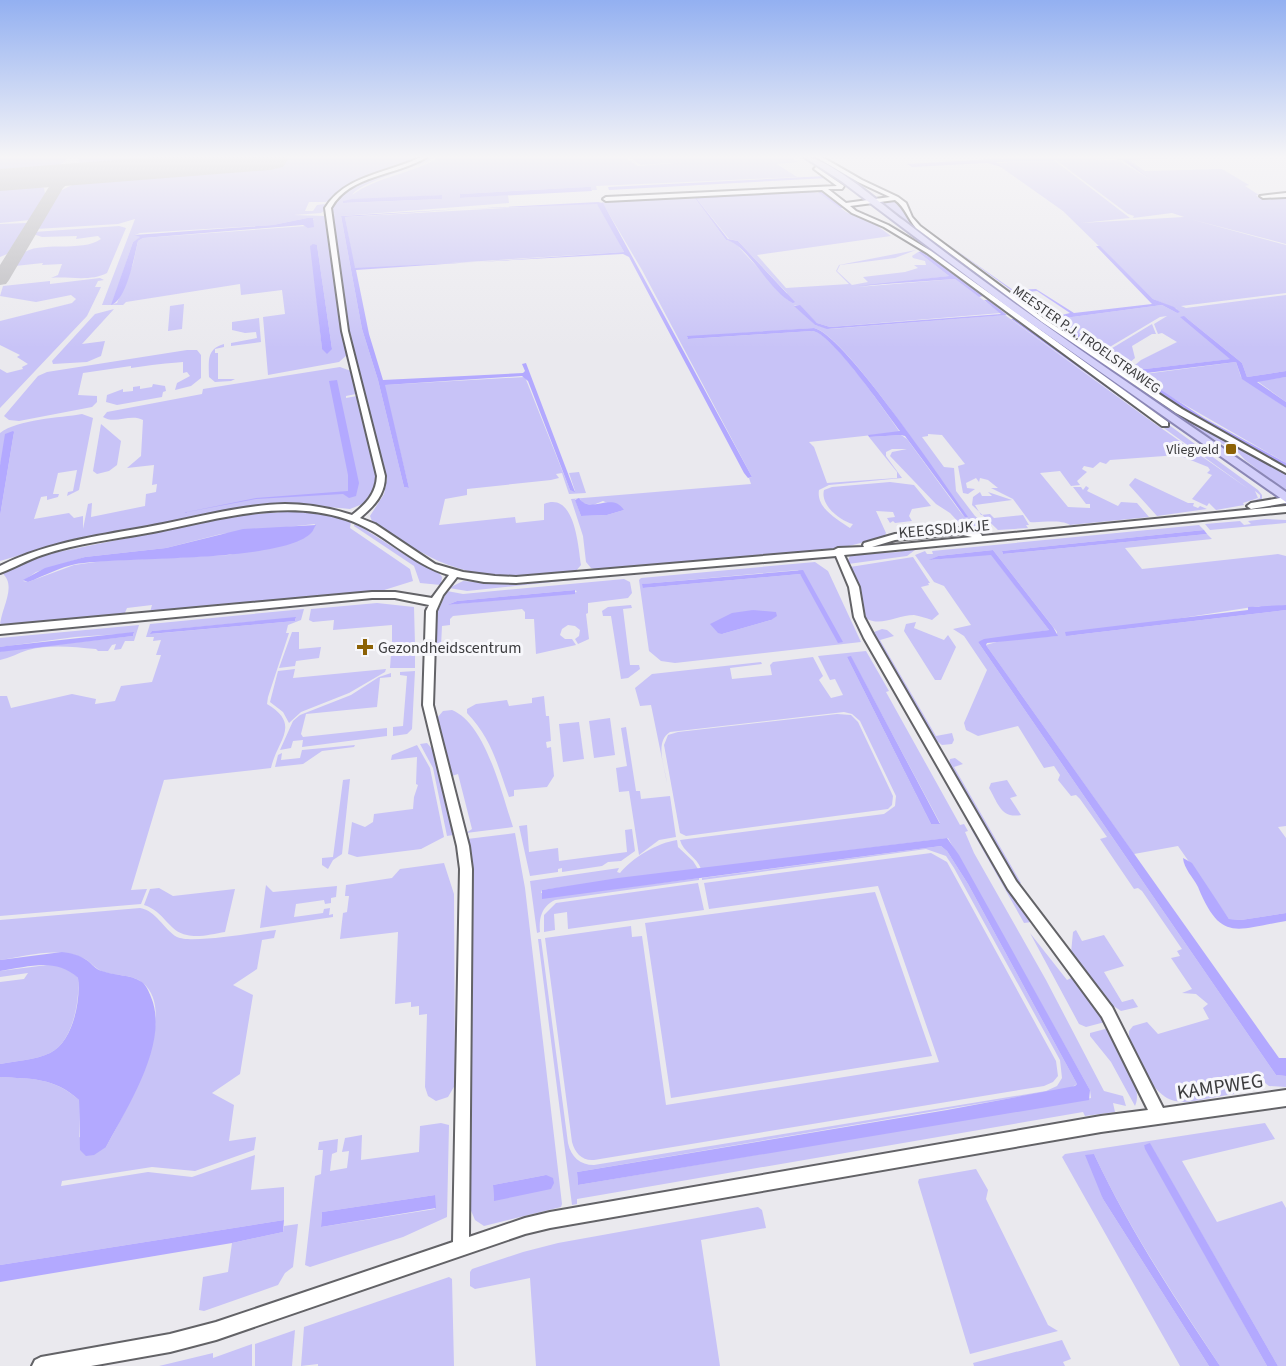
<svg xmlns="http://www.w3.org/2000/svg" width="1286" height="1366" viewBox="0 0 1286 1366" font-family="'Source Sans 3',sans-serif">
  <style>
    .green { fill: #c8c3f7; fill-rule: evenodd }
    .water { fill: #b3a9ff }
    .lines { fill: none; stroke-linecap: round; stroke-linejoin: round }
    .taxiway { fill: #b6b5b9; fill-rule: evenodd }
    .runway { fill: #b6b5b9; fill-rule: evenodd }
    .minor-casing { stroke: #636367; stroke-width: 4 }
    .primary-casing { stroke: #8b87b6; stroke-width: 4 }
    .minor { fill: #fff; fill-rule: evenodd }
    .primary { fill: #d3cffa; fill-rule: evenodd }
    .poi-dot { fill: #8c6205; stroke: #f7f7fb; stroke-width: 2 }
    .labels { text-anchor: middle; stroke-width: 6; stroke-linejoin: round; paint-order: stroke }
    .far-street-label { font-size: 14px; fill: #3c3c3e; stroke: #f7f7fb }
    .far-poi-label { font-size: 14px; fill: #3c3c3e; stroke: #f7f7fb; text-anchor: end }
    .street-label { font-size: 16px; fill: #3c3c3e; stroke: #f7f7fb }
    .poi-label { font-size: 16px; fill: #3c3c3e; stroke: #f7f7fb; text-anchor: start }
    .near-street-label { font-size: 20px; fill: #3c3c3e; stroke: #f7f7fb }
  </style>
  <rect width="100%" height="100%" fill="#eae9ee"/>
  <g class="green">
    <path d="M0,157H69C54,175 21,171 0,173Z"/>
    <polygon points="79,157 157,157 155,161 90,166 79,163"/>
    <path d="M270,157H422L347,186L326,202H309L305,211H313L317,205L325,204L324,211L321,213L294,215L324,216L347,355L339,362L268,375L263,317L285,314L282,290L241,295L240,284L126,302L123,305H102L135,219L118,224L36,229L58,192L78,182L269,166ZM307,218L314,219L306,226L143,238L138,241L133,264L117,303L112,304L133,242L141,237L135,235L140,233L273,225ZM311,245H317L332,349H322Z"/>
    <path d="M428,157H436C417,168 361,181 352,195C378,176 412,174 440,157H624L638,166L686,162L641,165L628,157H788L799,162L777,164L797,177L596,186L597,190H592L591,187H586L460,194L461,198L508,195L509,203L341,216L362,329L378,380L404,487L409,488L384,385L525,377L570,490L575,491L569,473L579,472L586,493L569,494L562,473L556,474L559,478L551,480L467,489V495L445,499L439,525L515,517L516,523L544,520V504C575,491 578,546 581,565L575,572C563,575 550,574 538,575C465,581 430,561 372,521L370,516L384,494L387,478L350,336L331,215L335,214L331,212C335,182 403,171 428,157ZM442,195L441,199L347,203L343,201Z"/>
    <polygon points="1185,157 1129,160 1145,171 1222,169 1249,185 1245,186 1259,195 1256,195 1259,198 1286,197 1286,244 1190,219 1286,245 1286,293 1181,306 1186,308 1286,295 1286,371 1247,377 1242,363 1184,316 1231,359 1128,371 1141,360 1177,342 1162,333 1158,334 1154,324 1167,316 1160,317 1108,348 1126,364 1126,367 1057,319 1162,305 1177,313 1177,309 1153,299 1063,211 995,163 1054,160 1130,218 1081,223 1184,217 1172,213 1133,218 1134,216 1128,214 1056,160 1118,160 1151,180 1126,159"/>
    <polygon points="36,186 44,188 45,194 30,220 0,223 0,188"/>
    <path d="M810,192L821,193L846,212L876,225L891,236L757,255L786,288L849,284L836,271L839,265L916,250L895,258L840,265L837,271L852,285L868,282L863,277L905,272L918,268L914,265H926L925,261L913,258L912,256L918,252L949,276L858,287L955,279L1001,313L830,327L817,323L800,306L794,305L815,325L830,329L1005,315L1151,421L1250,490L1154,421L1169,425L1258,490L1262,495V499L1256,503L1245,504L1260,498V495L1255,491L1258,498L1243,503L1244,505L1216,510L1209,503L1207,506L1192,499L1212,475L1207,473L1210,470L1208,467L1178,455L1110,460L1106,464L1100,462L1093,468L1084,466L1082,469L1087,472L1077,481L1080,485L1071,486L1060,471L1040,473L1068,507L1090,508V504H1086L1073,487H1081L1083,490L1086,486L1089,488L1087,491L1118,506L1121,502L1137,503L1149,517L1070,525C1060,519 1040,523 1030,522L1013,499L991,488H998L988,480L980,478L979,482L976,478L966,483L967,488L975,489L968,494L963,493L958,466L965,464L942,435L928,434V436L922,437L944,467L954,468L956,491L975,516L992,530L975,531L963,527L950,513L936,504L890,456L892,452L907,449H892L886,452V456L902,478L829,485L819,490C816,508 837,519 850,528L853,524C840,521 820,505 824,490L832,487L890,482L914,485L931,506L912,509L909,516L912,521L895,523L893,521L890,523L887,518L895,517L893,512L876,511L886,533L884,537L841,548L599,570L591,568L586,562L583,536L571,499L751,484L749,478L752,477L642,270L602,202L694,197L726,240L734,242L788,300L787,293L738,241L729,239L697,199ZM814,328C845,334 944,484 964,517L907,439L901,435L869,437L897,472V478L827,483L814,447L809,442L900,432C887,414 831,331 812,331L689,339L687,337ZM575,499H580L582,503L593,505L603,501L624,510L607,515L581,516Z"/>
    <path d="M889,201L899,202L910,222L920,230L1047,325L1240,448L1286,473V491L1245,460L1234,448H1230L1200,432C1093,359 984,287 883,205L884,202Z"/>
    <polygon points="595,203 599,205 624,252 356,269 354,267 345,217"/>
    <polygon points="28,223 7,254 0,257 0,224"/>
    <path d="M119,226L126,228L107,273C90,282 69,276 51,278L58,275L62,264L42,265L43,263L15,266C16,263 19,257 22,254C38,240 82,253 101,239L98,236L76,239L77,236L42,237L33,234L34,232Z"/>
    <polygon points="100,278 104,280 98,281 95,287 101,287 87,316 0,408 0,369 7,373 23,369 22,367 28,364 17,357 20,355 0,345 0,321 72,303 76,299 71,295 36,302 0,296 3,286 50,281 50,284"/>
    <polygon points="184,304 182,329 168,331 170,306"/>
    <polygon points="114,309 82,344 105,341 101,356 87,362 53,364 52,361 95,314"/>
    <polygon points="259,318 261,342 231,346 231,343 257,338 256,332 245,333 232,330 232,322"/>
    <polygon points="1152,324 1156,334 1152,334 1132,346 1135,358 1128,364 1109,350"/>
    <path d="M224,344V347L215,349V353H218V379H235L231,381L215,382L209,377C209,361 206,349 224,344Z"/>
    <path d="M187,350H197L201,355V378L191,386L175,390L177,383L190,376L187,372L183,373V362C169,363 150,365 131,368V366L83,373L78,395L97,396V402L92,407L19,421L9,420L4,416L38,376L47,372Z"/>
    <polygon points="1236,362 1241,377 1286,408 1286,463 1152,386 1149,387 1137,375"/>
    <path d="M340,367L351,371L356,394L346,396V398L357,396L376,478L371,497L365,503L350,509L296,504L246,508L41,549L0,561V516L14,432L0,465V433C18,419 60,418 82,414L93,418L79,490L67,496L68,492L73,491L77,470L58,473L53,494H59L58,497L47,500V496L41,497L34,519L69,513L74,518L83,516V529L88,504L92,503L91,517L145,506L146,494L156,492L157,484L152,485L154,465L127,468L141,456L143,420C130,413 115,425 103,417L107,412L202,394L203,389Z"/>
    <polygon points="1286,377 1286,402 1257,381"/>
    <polygon points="153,384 165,386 166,391 163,392 162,397 117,405 106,402 107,395 123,389 123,392 133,391 133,387 140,386 140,389 152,387"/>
    <polygon points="101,424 121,441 117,465 109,471 97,474 93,471"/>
    <polygon points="1135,478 1188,503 1194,503 1193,506 1198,508 1200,506 1207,509 1157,516 1129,485"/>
    <polygon points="980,492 982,496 992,496 988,492 1012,500 975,505 981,515 990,514 994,518 1023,515 1029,525 1026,525 1028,528 998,530 972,505 973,497"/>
    <path d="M296,511L325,514L351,522L350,528L410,569L413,581L381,591L150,612L152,605L127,608L124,615L0,627C0,609 18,586 2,573L30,559L53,553L241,515ZM315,524L313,530L229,555L103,561L74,565L28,582L23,581L36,572L85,557L166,548L221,534Z"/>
    <polygon points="1265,519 1286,520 1286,523 1210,530 1205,524 1240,521 1244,525 1251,524 1248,521"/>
    <polygon points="355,523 410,558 439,573 442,577 441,585 420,583 414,566 354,526"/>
    <path d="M1199,525L1204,530L1002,551L1003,554L1207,534L1212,539L1125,548L1142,569L1278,554L1286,556V605L1264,608L1259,606L1066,636L1286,610V826L1278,827L1286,838V913L1241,920L1229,919L1178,846L1134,854L986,645L1004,640L1057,636V632L993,550L938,556L930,560L991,554L1049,630L978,642L1276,1075L1286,1076V1087L1269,1086L1260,1079L1237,1083L1234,1094C1185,1101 1167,1117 1141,1065C1136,1054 1128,1043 1129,1031L1133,1026L1147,1022L1158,1034L1209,1019L1203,1008L1208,1004L1196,994L1182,993L1192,989L1171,958L1180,956L1177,951L1182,949L1142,891L1138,888L1134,889L1100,839L1107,837L1080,799L1076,795L1071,796L1058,780L1060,775L1054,766L1044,768L1018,726L978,736L966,730L964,723L987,670L964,636L953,629L971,625L944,586L934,582L915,555L925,551L927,554H933L932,551Z"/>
    <polygon points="919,547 907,556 848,564 847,562 851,554 900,552 903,549"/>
    <path d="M913,557L930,583H928L929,585L921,587L939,614L932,620C926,618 920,616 914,615C897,615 877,629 863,616L850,567Z"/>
    <path d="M815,562L828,571L861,642L675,663L661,661L649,651L639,580L641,578ZM798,570L816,593L800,574L643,588V584ZM753,610L771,620L722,634Z"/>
    <polygon points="580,579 467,591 449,588 463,581 516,584"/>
    <path d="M624,579L630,582L632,593L628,598L588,603V613L586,614L589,639L578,644L575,639L579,636L580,630L575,626L568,625L562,629L560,635L565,639H572L576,645L536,654L534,619H525V612L522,609L453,616L450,619V625L442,626L441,646L434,647L437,613L447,591L463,594ZM575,590L577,592L447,605L457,601Z"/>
    <polygon points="377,603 414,607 415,645 392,647 392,625 333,630 334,620 313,622 309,620 311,609"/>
    <polygon points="631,605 632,608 623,609 630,665 639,665 640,669 628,678 621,679 611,616 603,616 602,611 608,607"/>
    <path d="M304,609L301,620L288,625L286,633H289L268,697L267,704C302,725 277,740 271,768L164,780L131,890L147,889L141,904L0,916V696H7L11,708L72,694L96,699L95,704L115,701L121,686L152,682L161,655H156L161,640L153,641L154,637H146L150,624ZM296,618L295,621L151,634L152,631Z"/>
    <polygon points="916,622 914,628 944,640 948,635 956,647 941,680 935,680 904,631 906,624"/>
    <path d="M139,625L134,641H125L121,649L114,650L116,644L112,645L108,651H98L96,649C73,647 51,644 28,650C18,653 10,658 0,660V652L7,650L133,636L134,633L75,637L0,647V638Z"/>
    <polygon points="882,629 887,630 894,636 880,640 936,736 952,733 954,740 952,744 942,745 934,739 875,637 874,632"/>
    <polygon points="292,632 299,632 299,649 321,647 319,658 296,661 295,666 279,668"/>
    <polygon points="415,651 415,668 390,668 391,654"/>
    <path d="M866,651L889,691L886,692L960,825L964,824L968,831L965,832L974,853L1046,980L1104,1091L1123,1096L1126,1106L1113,1103L1115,1112L1085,1116L1083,1112L577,1199V1204L572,1205L538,939H541L568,1143C571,1157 580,1165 594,1165L1046,1091L1057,1086L1062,1078L1060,1060L954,868L946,856L926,849L702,880V878L941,846L947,851L968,884L1077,1084L1071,1088L577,1172L578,1185L1091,1098L1090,1090L948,838L701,869C697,857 683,852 680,840L884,814L895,806L896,796L860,721L852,714L844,712L670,732C654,742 665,767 667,783L651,705L640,706L635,688L652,674L761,662L762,664L730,668L732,679L772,675L770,665L773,662L813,657L823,676L819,680L831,698L843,695L835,679L830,680L818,656ZM847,657H851L940,823L931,824Z"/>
    <polygon points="295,669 293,678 386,669 385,672 349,693 301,712 289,723 283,712 270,702 278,671"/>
    <polygon points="415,671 412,729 407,734 393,736 393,727 403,726 407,676 400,675 400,672"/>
    <polygon points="391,673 391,677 380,678 377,707 306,714 301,734 303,737 387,728 387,736 302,747 303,740 293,741 291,748 280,750 293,721 300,715 351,695 379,677"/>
    <path d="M544,696L546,716H549L551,741L546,742L547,748L551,747L554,776L547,787L514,790V796L509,797C497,764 492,739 467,713V709L476,704L507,700L509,706L532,703V698Z"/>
    <path d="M452,710C486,724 502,795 513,827L466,833L472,829L458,774L452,776L437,718L443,711Z"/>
    <polygon points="837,714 851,715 858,722 893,796 892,805 888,809 686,836 680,833 664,745 668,735 678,732"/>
    <polygon points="610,718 615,755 594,758 589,721"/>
    <polygon points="579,722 584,759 563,762 559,724"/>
    <polygon points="626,727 636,791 640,791 641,799 670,796 676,837 659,840 639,855 629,791 619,792 616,768 627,766 621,728"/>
    <polygon points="427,743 433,750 453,835 447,836 433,768 420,744"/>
    <polygon points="355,745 354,747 322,751 303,764 275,767 278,755 282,753 281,760 300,758 302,750"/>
    <polygon points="417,745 430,768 444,837 421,849 357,857 348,854 352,822 365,827 373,822 374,814 413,809 414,797 418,785 416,784 417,757 391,760 392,755"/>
    <polygon points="955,758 963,764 954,767 1021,883 1018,883 949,764 950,759"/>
    <polygon points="350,779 342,854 333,860 328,869 322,865 322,858 333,857 343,780"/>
    <path d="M1007,780L1017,796L1010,798L1021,815C1001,819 998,803 989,788L991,783Z"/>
    <polygon points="527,825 529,852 558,848 559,861 627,852 625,830 632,829 635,851 621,861 608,862 602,866 562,872 562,868 558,869 558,872 530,876 519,826"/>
    <polygon points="971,829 973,829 1008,888 1032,922 1024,923"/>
    <path d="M515,833L525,888L562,1204L561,1207L484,1226L475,1220L469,1206L471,878V853L467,839ZM546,1175L494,1200L493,1185Z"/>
    <path d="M677,840L678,847L693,861L698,869L542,890L541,893L627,887L699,878V880L555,900C541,907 539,918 540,932L537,933L530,881L619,868L617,872L620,873C632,858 657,843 677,840Z"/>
    <path d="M931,853L947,862L1056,1061L1058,1076L1053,1082L1044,1086L594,1160C582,1161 575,1153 572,1142L545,938L631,926L632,937L642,936L666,1105L939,1062L878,886L709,909L704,883Z"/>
    <polygon points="444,863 454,894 455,1085 448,1097 436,1101 428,1096 425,1087 427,1014 419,1015 419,1006 411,1007 411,1002 395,1004 398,932 340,939 343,913 347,912 349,896 345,896 346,885 392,878 400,869"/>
    <polygon points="698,883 704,910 568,929 567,912 554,914 555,930 544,932 544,915 556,903"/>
    <polygon points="266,885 273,892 337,886 336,897 331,898 331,903 325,904 324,900 296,904 294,917 323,913 324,909 330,908 329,915 333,914 333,917 260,928"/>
    <path d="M159,888L173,896L235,889L225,932C213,934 198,938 187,935C169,932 164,911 144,905L150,889Z"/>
    <polygon points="875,892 932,1056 671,1098 645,923"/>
    <path d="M140,908C157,911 163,929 177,937C191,944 257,932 276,930L274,938L262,940L257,969L233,985L253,995L240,1074L212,1093L234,1105L229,1141L256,1137L254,1150L195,1171L152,1167L62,1181L61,1186L148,1172L192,1177L255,1155L251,1190L284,1187V1220L0,1265V1077C32,1079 53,1077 79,1100V1137L106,1147C124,1114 181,1015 143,983C132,974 116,976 104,972C95,969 92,963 85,959C59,946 28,956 0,960V920Z"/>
    <polygon points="1076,930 1082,941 1104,935 1124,966 1104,972 1122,1002 1133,999 1138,1007 1121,1011 1109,1003 1071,953 1073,932"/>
    <polygon points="1030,933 1067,980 1073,977 1076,979 1105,1022 1086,1027 1079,1024"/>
    <path d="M55,964L68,969L78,978C80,1000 73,1042 50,1053C36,1060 15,1061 0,1064V982L24,979L28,973L0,977V971Z"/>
    <path d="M1109,1028C1117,1046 1145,1088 1135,1106L1111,1062L1090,1036V1033Z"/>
    <path d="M441,1123L449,1125L447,1217L403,1237L310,1267L305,1265L315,1176L321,1174L323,1150H318L319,1142L338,1139L337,1152L332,1154L330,1171L347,1168L349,1151L342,1152L345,1138L362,1135L361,1160L419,1152L420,1126ZM435,1195V1209L321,1227L322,1212Z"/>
    <path d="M1265,1123L1275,1139L1182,1161L1217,1222L1282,1201L1286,1208V1366H1278L1150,1144L1144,1145L1267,1366H1220C1175,1297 1129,1229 1094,1154L1103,1199L1209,1366H1180L1062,1157L1065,1154Z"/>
    <polygon points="976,1169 988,1190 986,1199 1048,1325 1058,1331 970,1354 918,1182 919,1179"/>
    <polygon points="758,1207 762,1210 766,1228 701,1240 720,1366 536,1366 530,1278 475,1289 470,1286 470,1272 472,1269 523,1252 558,1243"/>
    <polygon points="298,1224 293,1267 285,1273 278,1285 204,1311 199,1310 203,1277 228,1272 232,1243 283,1232 284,1226"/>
    <polygon points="449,1277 452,1279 454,1366 318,1366 318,1364 301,1366 304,1327"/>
    <polygon points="295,1330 292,1366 255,1366 255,1344"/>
    <polygon points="1062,1340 1071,1359 1063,1362 1065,1366 974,1366 973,1363"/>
    <polygon points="252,1344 252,1366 159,1366 213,1353 213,1358"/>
  </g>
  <g class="water">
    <polygon points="991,157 1001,159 1174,157 1126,159 1151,180 1122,160 1114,159 996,162 1002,167 987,163 912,167 907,164 992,159"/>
    <polygon points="826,176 828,178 609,190 608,187"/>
    <polygon points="586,187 591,187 592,191 460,198 460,194"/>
    <path d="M814,190L825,193L845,208H840L818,192L697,199L728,239L738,241L795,302L793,303C769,292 748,244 726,240L694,197Z"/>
    <polygon points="442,195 442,199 343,203 343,201 352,199"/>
    <polygon points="598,202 603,203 752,477 748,478 744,473 629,257 623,254 478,262 624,252 597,204 468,209"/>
    <polygon points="463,209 345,217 355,268 474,262 356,270 369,334 383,380 523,373 525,371 522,364 526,363 575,492 570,490 528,381 522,376 385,385 409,488 404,487 378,380 362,329 341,216"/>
    <path d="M307,218H313L314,227L308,228L303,225L143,238L138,241C134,257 127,300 111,305L133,242L140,237L134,235L273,225Z"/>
    <polygon points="946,243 1013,290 1036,289 1074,313 1152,304 1096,246 1100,246 1153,299 1174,307 1180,312 1177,313 1162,305 1057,319 1124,366 1120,366 1050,318 1070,313 1037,291 1018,293 1011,290"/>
    <polygon points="313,244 317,245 332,349 327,354 322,349 310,246"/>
    <polygon points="922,251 924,252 983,296 979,297 955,279 857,286 949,276 918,252"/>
    <polygon points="984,300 988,300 1007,315 827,329 815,325 794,306 800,305 817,323 830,327 1001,314"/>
    <polygon points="1184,316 1242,363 1247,377 1286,371 1286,377 1257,382 1286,402 1286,408 1242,379 1236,362 1138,374 1145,381 1143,382 1128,371 1230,359 1180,317"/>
    <polygon points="1011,319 1014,319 1149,416 1143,414"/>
    <path d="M814,328C844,334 945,485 968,517H965L905,436L901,435L869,437L868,435L900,431C887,414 830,331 812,331L688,339L687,336Z"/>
    <polygon points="337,380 359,483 356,496 349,498 343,494 256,499 182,513 256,498 348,491 348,475 329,381"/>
    <polygon points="1155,386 1204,418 1286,463 1286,467 1185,410 1149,387"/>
    <polygon points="13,431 14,432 0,516 0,465 5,434"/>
    <path d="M579,498C590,515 612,491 624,510L607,515L581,516L575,500Z"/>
    <path d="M316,525C314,527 314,530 312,532C286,563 121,556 76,564C60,567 44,576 28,582L23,580L45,568L85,557L166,548L243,529Z"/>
    <polygon points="1204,530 1207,534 1003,554 1002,551"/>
    <polygon points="993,550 1053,627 1058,636 987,643 986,645 1279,1058 1286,1058 1286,1076 1276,1075 978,642 984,639 1049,630 991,555 929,560 938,556"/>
    <polygon points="803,570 843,642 838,643 800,574 643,588 642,584"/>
    <polygon points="575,590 575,594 447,605 457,601"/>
    <polygon points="1286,605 1286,610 1066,636 1065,632 1248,610 1248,607"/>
    <polygon points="753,610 776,612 777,616 771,620 722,634 718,633 710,624 732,613"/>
    <polygon points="296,617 295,621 150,634 152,631"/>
    <polygon points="134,632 133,636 0,652 0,647 6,646"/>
    <polygon points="851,656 940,824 931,824 847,657"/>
    <polygon points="947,838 959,855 1090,1090 1089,1100 578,1185 577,1172 947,1110 1075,1086 1077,1084 968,884 947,851 941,846 542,899 542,890 618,878"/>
    <path d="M1183,858L1192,863L1229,919L1241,920L1286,913V921C1236,929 1221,943 1198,887C1193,877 1184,869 1183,858Z"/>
    <path d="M62,952C71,953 80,955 88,961C93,965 95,969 102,971C115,976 130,974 142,982C146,985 149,992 151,997C170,1042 127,1108 106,1147L94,1155L86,1156L80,1150L79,1100C54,1077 31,1079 0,1077V1064C15,1061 36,1060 50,1053C73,1042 81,1000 78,978C55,957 29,967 0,971V960Z"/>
    <polygon points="1150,1143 1278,1366 1267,1366 1145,1149 1144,1145"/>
    <path d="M1094,1154C1129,1229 1174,1297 1220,1366H1209L1103,1199L1085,1155Z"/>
    <polygon points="546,1175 553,1178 554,1183 551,1189 494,1201 493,1185"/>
    <polygon points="435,1195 436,1208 321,1227 322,1212"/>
    <polygon points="284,1220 283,1232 232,1243 0,1282 0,1265"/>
  </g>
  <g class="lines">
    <g class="taxiway">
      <polygon points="267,157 265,160 244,165 237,161 242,157"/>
      <polygon points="91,169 98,173 96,176 69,182 63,188 9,280 6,284 0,285 0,265 52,182 59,176"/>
    </g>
    <polygon class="runway" points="153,157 287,157 288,159 283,167 270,170 0,191 0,169"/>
    <defs>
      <g id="minor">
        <path d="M421,157H427C397,176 350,174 331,208L348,331L385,476C385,495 374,506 360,518L375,524L435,564L463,572L495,576L516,577L834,550L838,548L864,547L863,545L864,543L895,534L958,528L981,534L982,536L1286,506V512L844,555L859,587L864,617L873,634L1016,881L1112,1007L1163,1108L1286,1090V1106L1101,1132L550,1228L525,1234L216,1340L170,1352L91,1366H32L35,1360L41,1357L170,1334L216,1322L453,1242L460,869L457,846L423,705L426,611L429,605L395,598H372L0,634V626L372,592H395L432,598L449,575C410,564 384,531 346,519C282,498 216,520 153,532C116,539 78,543 42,555C27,560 14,568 0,573V566C51,540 108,535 163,524C203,516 244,505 285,504C308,504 330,508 352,515C366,504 376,494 377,476L342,331L325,208C345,175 389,173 421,157ZM958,534L972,537L872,547L895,540ZM836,556L849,587L854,617L864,638L1008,889L1102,1017L1148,1110L1101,1116L550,1212L525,1218L469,1237L472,869L469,846L433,705L436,611L443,595L457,577L484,582L516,583Z"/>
        <path d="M816,157H822L862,180L898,197L906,203L912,217L920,226L1046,320L1182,409L1286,468V473L1176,413L1042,322L916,228C908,219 905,207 895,200L850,206L856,211L888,225L931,251L1168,422V426H1162L927,253L884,227L852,213L822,190L606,201L603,199L606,197L837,186L814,169L816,167L844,186L842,189H828L846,203L890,197L858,182Z"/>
        <polygon points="1286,193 1286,197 1263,198 1260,196"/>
        <polygon points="1286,497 1286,503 1251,509 1247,506 1251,503"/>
      </g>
      <path id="primary" d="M804,157C829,157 881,204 903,220C1026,316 1158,402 1286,492V502L1012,310L841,181Z"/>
    </defs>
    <use href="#minor" class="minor-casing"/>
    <use href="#primary" class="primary-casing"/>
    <use href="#minor" class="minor"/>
    <use href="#primary" class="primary"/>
  </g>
  <linearGradient id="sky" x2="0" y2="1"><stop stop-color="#93b0f1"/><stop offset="0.45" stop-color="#f6f5f7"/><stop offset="1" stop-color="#f6f5f7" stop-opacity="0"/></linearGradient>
  <rect width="1286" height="348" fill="url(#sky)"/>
  <g class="poi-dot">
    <rect x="1225" y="443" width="12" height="12" rx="3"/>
    <path d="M362 638h6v6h6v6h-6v6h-6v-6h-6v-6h6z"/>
  </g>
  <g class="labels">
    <g class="far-street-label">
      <text transform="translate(1087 339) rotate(35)" y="5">MEESTER P.J. TROELSTRAWEG</text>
    </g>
    <g class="far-poi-label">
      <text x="1219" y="454">Vliegveld</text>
    </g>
    <g class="street-label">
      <text transform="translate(944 528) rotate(-5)" y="6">KEEGSDIJKJE</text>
    </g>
    <g class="poi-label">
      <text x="378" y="653">Gezondheidscentrum</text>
    </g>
    <g class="near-street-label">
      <text transform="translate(1220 1086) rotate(-8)" y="7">KAMPWEG</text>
    </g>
  </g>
</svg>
